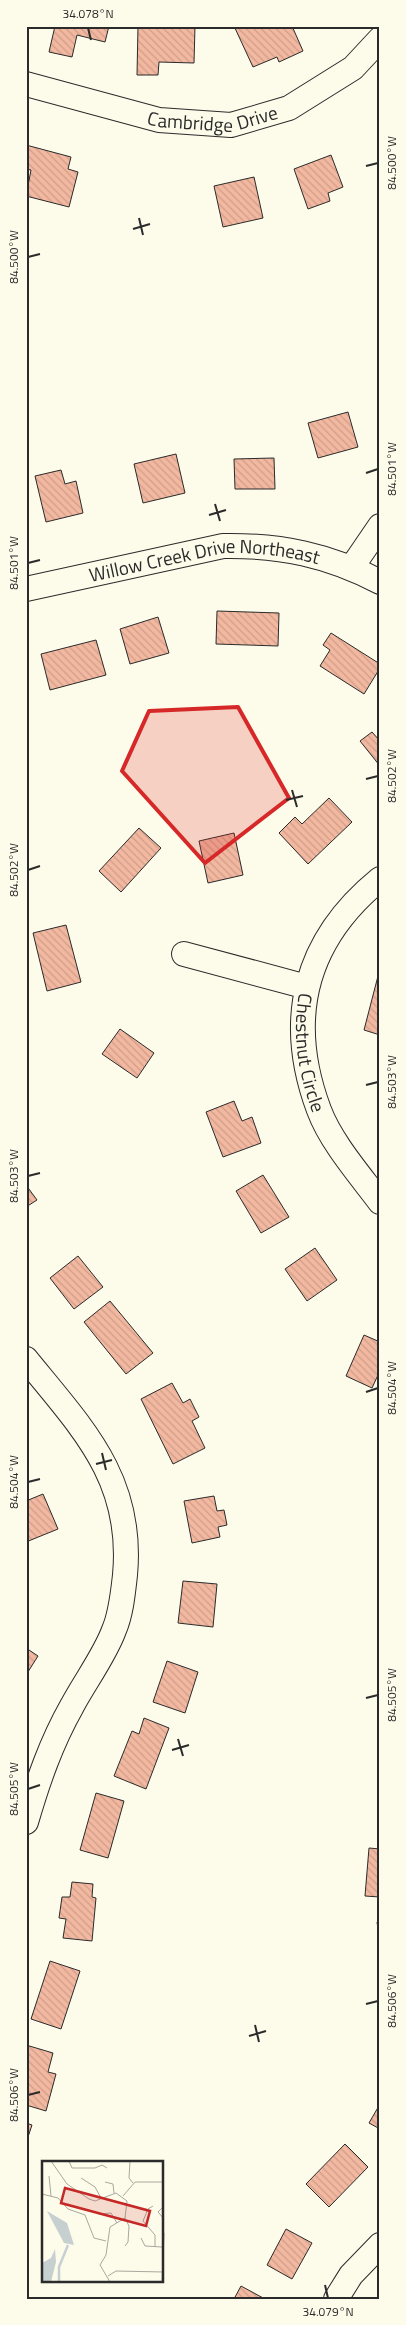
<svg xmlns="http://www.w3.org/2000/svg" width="406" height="2325" viewBox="0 0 406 2325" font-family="'Titillium Web',sans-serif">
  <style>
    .building { fill: url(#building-back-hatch); stroke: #2b2b2b }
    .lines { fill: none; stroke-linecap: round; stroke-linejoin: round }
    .minor-casing { stroke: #2b2b2b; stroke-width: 26 }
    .minor { stroke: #fdfbea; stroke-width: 24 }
    .marked { fill: #d62828; fill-opacity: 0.2; stroke: #d62828; stroke-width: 4; stroke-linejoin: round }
    .ticks { fill: none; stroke: #2b2b2b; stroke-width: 2 }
    .labels { text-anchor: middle; stroke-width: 4; stroke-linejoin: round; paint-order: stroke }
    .street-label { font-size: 19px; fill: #2b2b2b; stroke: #fdfbea }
    .inset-river { fill: none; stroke: #c7d0d0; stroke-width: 2.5 }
    .inset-road { fill: none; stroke: #a9a89e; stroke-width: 1 }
    .view { fill: #c62828; fill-opacity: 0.15; stroke: #c62828; stroke-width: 2.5 }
    .inset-edge { fill: none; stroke: #2b2b2b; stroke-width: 2.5 }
    .neatline { fill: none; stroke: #2b2b2b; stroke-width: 2 }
    .ticks-label { font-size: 12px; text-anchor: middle; fill: #2b2b2b }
  </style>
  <defs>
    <pattern id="building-back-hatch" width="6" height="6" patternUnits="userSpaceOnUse" patternTransform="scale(1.25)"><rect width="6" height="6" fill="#f2b8a0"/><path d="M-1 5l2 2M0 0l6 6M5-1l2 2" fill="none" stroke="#d09e8a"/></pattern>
  </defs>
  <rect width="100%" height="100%" fill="#fdfbea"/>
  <g class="building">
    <polygon points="55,26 109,26 105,42 77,35 72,57 49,52"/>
    <polygon points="138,26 195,26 194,63 159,62 158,75 137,75"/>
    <polygon points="234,26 292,26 303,51 279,62 277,57 253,67"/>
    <polygon points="26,145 71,157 68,169 78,172 69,207 26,196 31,170 26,169"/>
    <polygon points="331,155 343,187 328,193 330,201 308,209 294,169"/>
    <polygon points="254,177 263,218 223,227 214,186"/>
    <polygon points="348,412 358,447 318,458 308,423"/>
    <polygon points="176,454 185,493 143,503 134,464"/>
    <polygon points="274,458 275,489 235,489 234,459"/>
    <polygon points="61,470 65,484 76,481 83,513 46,522 35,476"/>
    <polygon points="217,611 279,613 278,646 216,644"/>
    <polygon points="158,617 169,653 130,664 120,629"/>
    <polygon points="331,633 380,664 380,668 364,694 320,666 330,650 323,645"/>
    <polygon points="96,640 106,675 50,690 41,654"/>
    <polygon points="372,732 380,741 380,766 360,741"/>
    <polygon points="329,798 352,822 308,864 279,833 295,817 302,824"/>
    <polygon points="139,828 161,848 121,892 99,871"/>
    <polygon points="234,833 243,875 208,883 199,841"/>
    <polygon points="66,925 81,982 47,991 33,933"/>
    <polygon points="378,976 380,977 380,1035 364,1030"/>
    <polygon points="120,1029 154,1053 137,1078 102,1054"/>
    <polygon points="234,1101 242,1121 252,1117 261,1143 223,1157 206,1112"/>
    <polygon points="263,1175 289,1217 261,1233 236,1191"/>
    <polygon points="26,1185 37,1200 26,1207"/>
    <polygon points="315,1248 337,1280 307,1301 285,1269"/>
    <polygon points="78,1256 103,1287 74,1309 50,1278"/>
    <polygon points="110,1301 153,1353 126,1374 84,1322"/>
    <polygon points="364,1335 380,1342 380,1376 378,1375 372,1388 346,1376"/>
    <polygon points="172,1383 183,1403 190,1399 199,1417 192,1421 205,1448 173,1464 141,1399"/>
    <polygon points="43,1494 58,1529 26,1542 26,1501"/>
    <polygon points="214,1496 217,1511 224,1510 227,1525 218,1527 220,1537 192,1543 184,1501"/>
    <polygon points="183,1581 217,1584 213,1627 178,1623"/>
    <polygon points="26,1648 38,1656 26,1675"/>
    <polygon points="167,1661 198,1672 185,1713 153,1702"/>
    <polygon points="144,1718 169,1728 146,1789 114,1776 132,1731 139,1734"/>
    <polygon points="96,1793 124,1801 108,1858 80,1850"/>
    <polygon points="369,1848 380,1849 380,1897 365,1896"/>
    <polygon points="72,1882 93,1884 92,1897 96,1898 92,1941 63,1938 66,1919 59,1918 62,1897 70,1897"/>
    <polygon points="377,1922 380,1922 380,1943"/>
    <polygon points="50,1961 80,1971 61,2029 31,2019"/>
    <polygon points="26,2045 53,2053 48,2072 56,2074 46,2111 26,2105"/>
    <polygon points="380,2104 380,2129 369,2123"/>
    <polygon points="26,2123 32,2125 26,2143"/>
    <polygon points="345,2144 368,2167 329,2207 306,2184"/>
    <polygon points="286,2229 312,2243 292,2279 267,2265"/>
    <polygon points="241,2286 265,2299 234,2299"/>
  </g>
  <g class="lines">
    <defs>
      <g id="minor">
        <path id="s1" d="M26,84L159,120L231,125L289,108L353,68L380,39"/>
        <polyline points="352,567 380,526"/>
        <path id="s2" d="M26,589L223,546C280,545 329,555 380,582"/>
        <path id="s3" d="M380,879C305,940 285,1019 319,1110C331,1142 359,1174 380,1202"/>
        <polyline points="184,954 307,987"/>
        <path d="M26,1359C82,1428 134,1479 125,1575C123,1593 121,1614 114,1630C105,1655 84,1683 72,1706C51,1743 38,1781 26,1822"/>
        <polyline points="336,2299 351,2275 380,2245"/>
      </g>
    </defs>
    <use href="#minor" class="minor-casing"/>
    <use href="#minor" class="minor"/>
  </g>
  <path class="marked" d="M238,707L289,798L205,863L122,771L149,711Z"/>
  <path class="ticks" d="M88,28L91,40M366,166L378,163M139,218L143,235M133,229L150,224M28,257L40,254M366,473L378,469M215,504L220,521M209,515L226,510M28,563L40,560M366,779L378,776M292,790L297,807M286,800L303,796M28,870L40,866M366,1085L378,1082M28,1176L40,1173M366,1392L378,1388M102,1453L106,1470M96,1464L112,1460M28,1482L40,1479M366,1698L378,1695M178,1739L183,1756M172,1750L189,1745M28,1789L40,1785M366,2004L378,2001M255,2025L259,2042M249,2036L266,2031M28,2095L40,2092M325,2285L328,2298"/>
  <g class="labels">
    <g class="street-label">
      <text dy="7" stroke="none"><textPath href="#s1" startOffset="192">Cambridge Drive</textPath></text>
      <text dy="7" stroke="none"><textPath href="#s2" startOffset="182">Willow Creek Drive Northeast</textPath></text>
      <text dy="7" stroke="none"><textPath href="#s3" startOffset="199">Chestnut Circle</textPath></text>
    </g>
  </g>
  <g transform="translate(42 2161)">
    <rect width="121" height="121" fill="#fdfbea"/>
    <path d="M5,50L25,62L32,84L22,82ZM13,88L14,101L9,121H0V102L9,97Z" fill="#c7d0d0"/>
    <path class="inset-river" d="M17,121V106L26,84"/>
    <path class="inset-road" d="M9,0L25,23L47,38L53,40L74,32L85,40L83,57L68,66L64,94L58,104L68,121M27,0L30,7H53L60,4L65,7M88,0L87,17L91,22M7,15L9,35M39,17L53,26L59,37M63,21L71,23L72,32M0,33L16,37L26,48L43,54L52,77L64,80M81,35L93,21H121M111,45L106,48L101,60L113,74V86M122,45L116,51L122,58M57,53L69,52L75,62M99,77L103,85L120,86M83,85L86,81L87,65L83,57M66,115L74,110L122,111M120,121L122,72"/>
    <path class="view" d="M23,27L108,50L104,65L19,42Z"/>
    <rect width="121" height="121" class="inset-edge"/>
  </g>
  <rect width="406" height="2325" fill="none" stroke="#fdfbea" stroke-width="55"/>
  <rect x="28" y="28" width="350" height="2270" class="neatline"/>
  <g class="ticks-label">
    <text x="88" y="18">34.078°N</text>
    <text transform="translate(392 163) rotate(-90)" y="4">84.500°W</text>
    <text transform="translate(14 257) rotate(-90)" y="4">84.500°W</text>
    <text transform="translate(392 469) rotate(-90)" y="4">84.501°W</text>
    <text transform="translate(14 563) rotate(-90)" y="4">84.501°W</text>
    <text transform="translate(392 776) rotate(-90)" y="4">84.502°W</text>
    <text transform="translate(14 870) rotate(-90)" y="4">84.502°W</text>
    <text transform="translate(392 1082) rotate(-90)" y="4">84.503°W</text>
    <text transform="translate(14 1176) rotate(-90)" y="4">84.503°W</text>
    <text transform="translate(392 1388) rotate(-90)" y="4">84.504°W</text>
    <text transform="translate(14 1482) rotate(-90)" y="4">84.504°W</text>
    <text transform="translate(392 1695) rotate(-90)" y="4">84.505°W</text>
    <text transform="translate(14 1789) rotate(-90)" y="4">84.505°W</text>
    <text transform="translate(392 2001) rotate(-90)" y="4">84.506°W</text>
    <text transform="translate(14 2095) rotate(-90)" y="4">84.506°W</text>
    <text x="328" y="2316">34.079°N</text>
  </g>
</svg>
